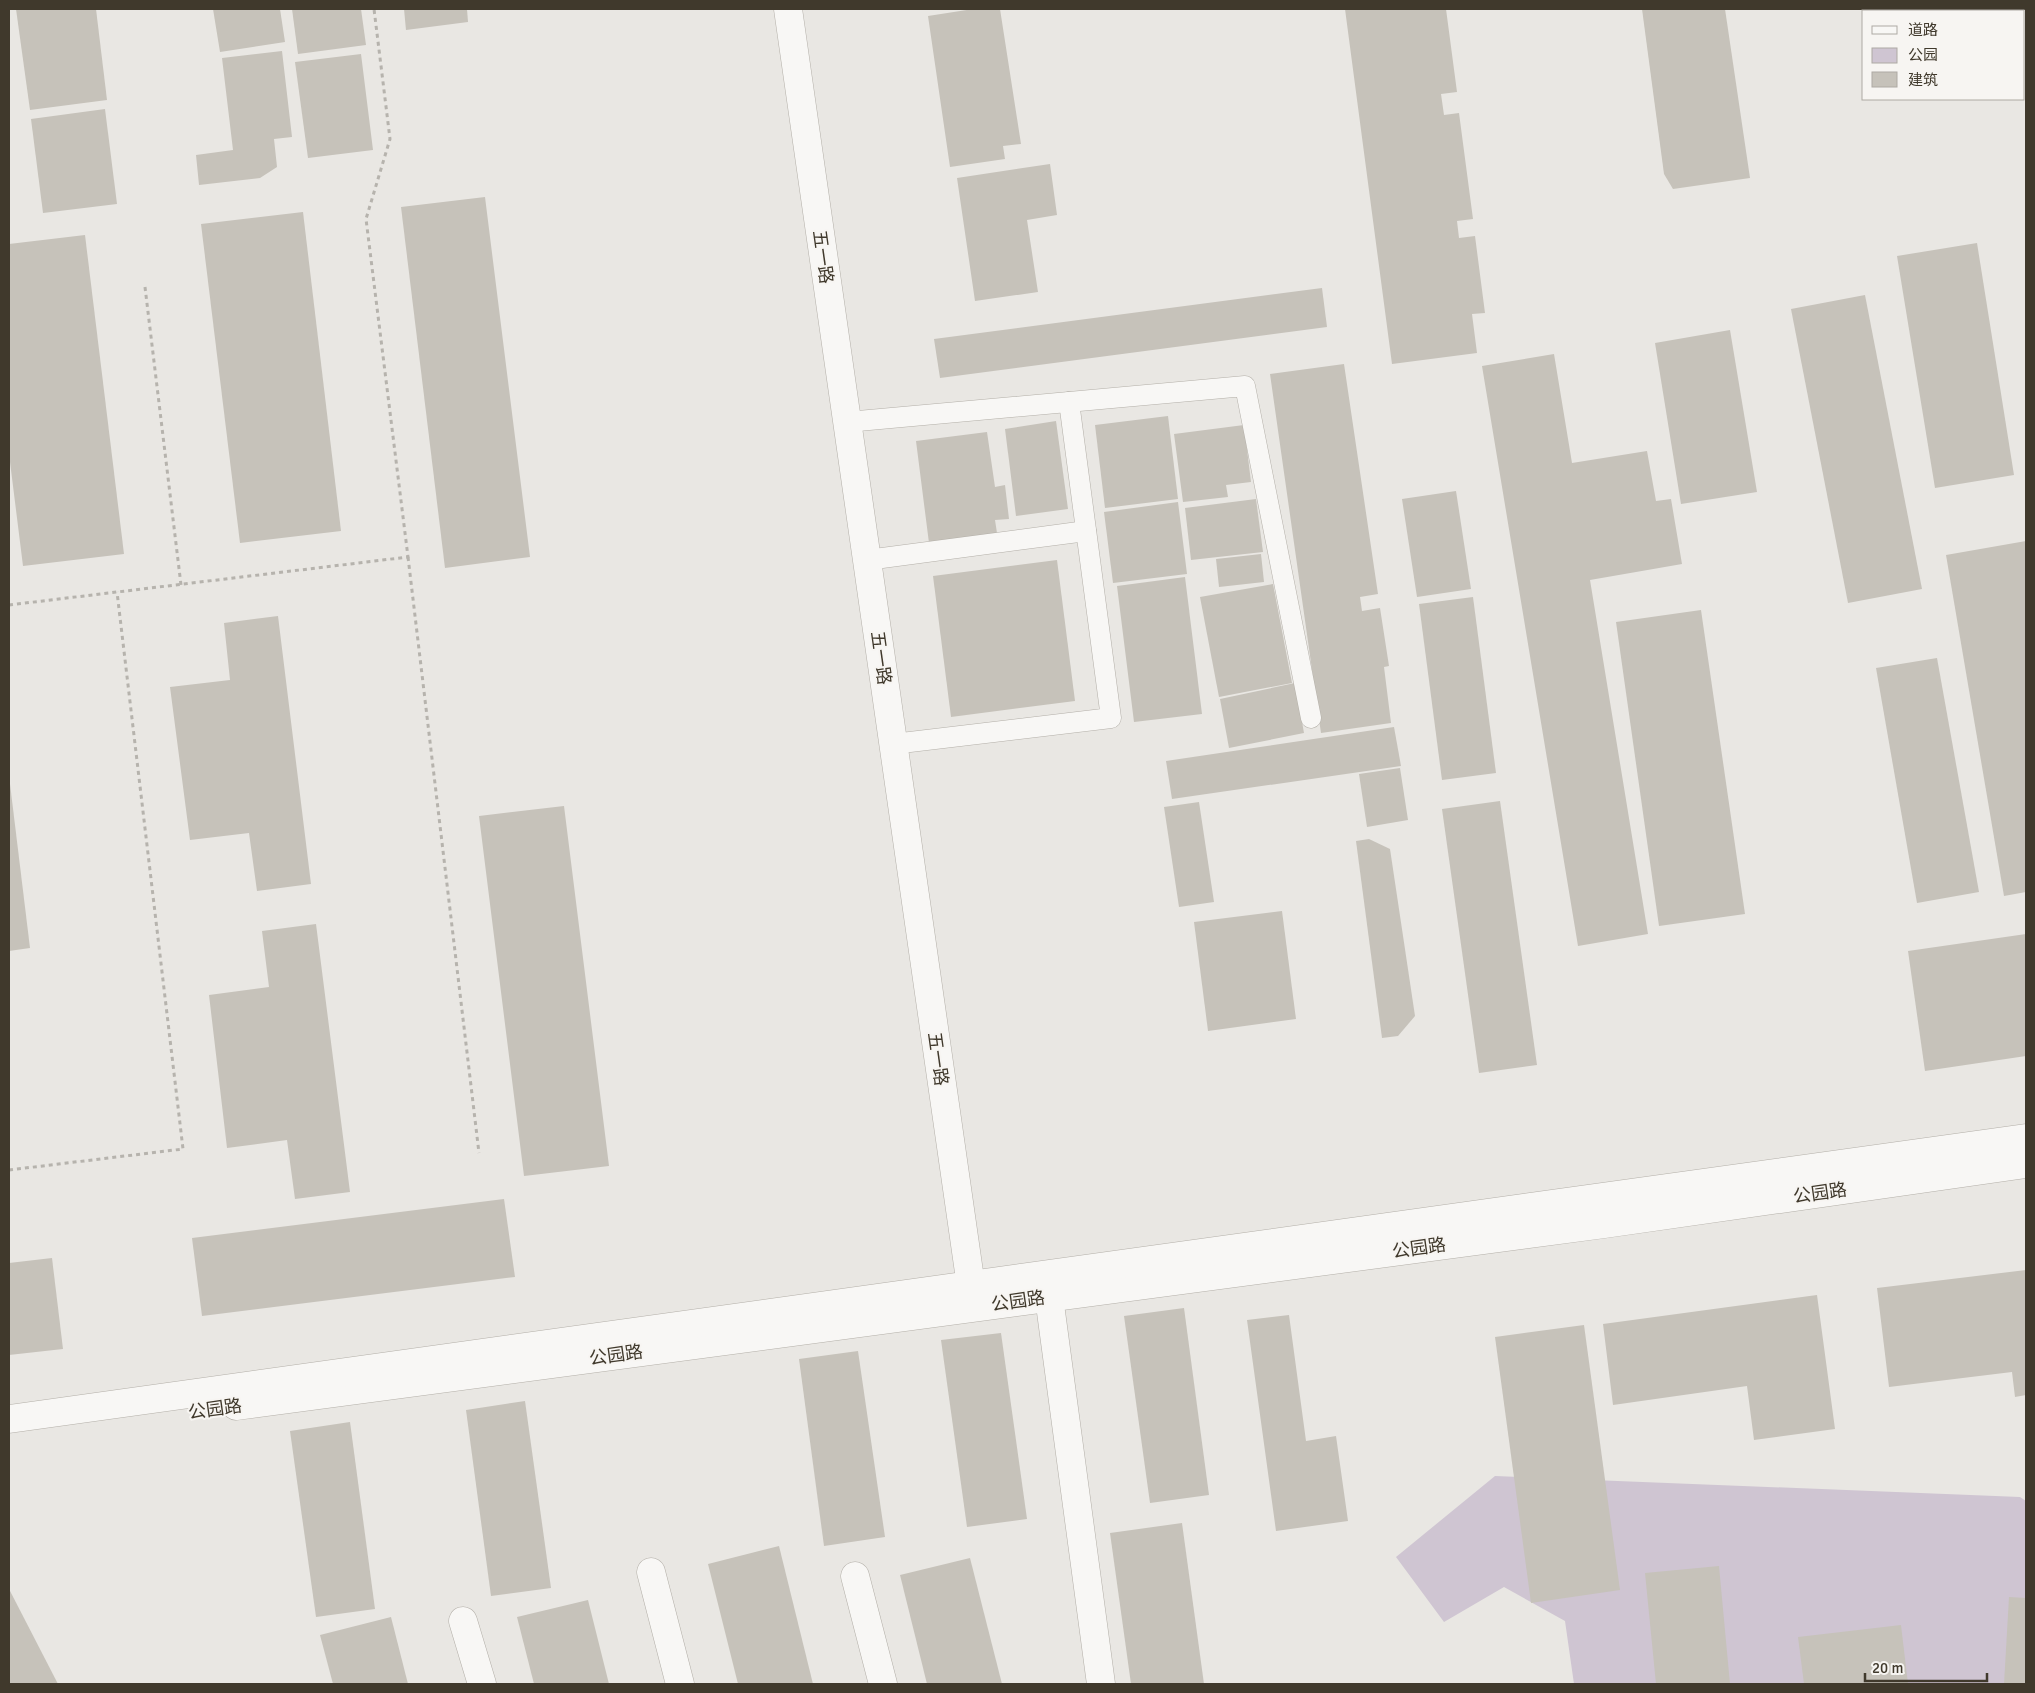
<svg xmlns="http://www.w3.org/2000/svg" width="2035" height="1693" viewBox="0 0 2035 1693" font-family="Signika,'Noto Sans SC',sans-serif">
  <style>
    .green { fill: #cfc5d2 }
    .building { fill: #c6c2ba }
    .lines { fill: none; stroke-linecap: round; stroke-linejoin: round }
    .service-casing { stroke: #b3afa8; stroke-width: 21 }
    .minor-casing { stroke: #b3afa8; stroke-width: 29 }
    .tertiary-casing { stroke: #b3afa8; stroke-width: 29 }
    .path { stroke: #b6b3ad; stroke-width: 3; stroke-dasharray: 4 4; stroke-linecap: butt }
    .service { stroke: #f8f7f5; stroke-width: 20 }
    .minor { stroke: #f8f7f5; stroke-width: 28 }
    .tertiary { stroke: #f8f7f5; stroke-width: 28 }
    .labels { text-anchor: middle; stroke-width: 4; stroke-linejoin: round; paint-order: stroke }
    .street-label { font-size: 18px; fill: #40392c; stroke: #f7f5f2 }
  </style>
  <rect width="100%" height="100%" fill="#e9e7e3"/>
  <polygon class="green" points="1495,1476 2020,1497 2026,1501 2026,1684 1574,1684 1565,1621 1504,1587 1444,1622 1396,1557"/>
  <g class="building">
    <polygon points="16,9 96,9 107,100 30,110"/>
    <polygon points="213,9 280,9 285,42 220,52"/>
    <polygon points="292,9 361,9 366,45 298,54"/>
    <polygon points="404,9 467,9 468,22 406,30"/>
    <polygon points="973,9 1000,9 1021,144 1003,146 1005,159 950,167 928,16"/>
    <polygon points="1345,9 1446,9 1457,92 1441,94 1444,115 1459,113 1473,219 1457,221 1459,238 1475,236 1485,313 1472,314 1477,353 1392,364"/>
    <polygon points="1642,9 1725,9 1750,178 1673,189 1664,174"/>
    <polygon points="1864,9 1890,9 1890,10 1868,11"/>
    <polygon points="282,51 292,137 274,139 277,167 260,178 199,185 196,155 233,150 222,58"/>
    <polygon points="361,54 373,150 308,158 295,62"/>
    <polygon points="105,109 117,204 43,213 31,119"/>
    <polygon points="1050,164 1057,215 1027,220 1038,292 975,301 957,178"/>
    <polygon points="485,197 530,557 445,568 401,207"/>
    <polygon points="303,212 341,531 240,543 201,224"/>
    <polygon points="85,235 124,554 23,566 9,454 9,244"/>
    <polygon points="1977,243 2014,475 1935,488 1897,256"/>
    <polygon points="1322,288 1327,327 940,378 934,339"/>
    <polygon points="1865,295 1922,589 1848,603 1791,309"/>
    <polygon points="1730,330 1757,492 1681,504 1655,343"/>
    <polygon points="1554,354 1572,463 1647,451 1656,501 1671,499 1682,564 1590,580 1648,934 1578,946 1482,366"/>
    <polygon points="1344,364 1378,594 1360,597 1362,611 1380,608 1389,666 1384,667 1391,723 1321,733 1270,374"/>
    <polygon points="1168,416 1178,499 1105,508 1095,425"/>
    <polygon points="1056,421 1068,509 1016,516 1005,429"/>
    <polygon points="1244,425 1251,482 1226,485 1228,497 1183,502 1174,434"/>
    <polygon points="987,432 995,487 1005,485 1009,519 995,520 997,533 929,543 916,441"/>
    <polygon points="1456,491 1471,589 1417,597 1402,499"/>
    <polygon points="1256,499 1263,552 1191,560 1185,508"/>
    <polygon points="1178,502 1187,574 1113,583 1104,512"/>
    <polygon points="2026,541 2026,892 2004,896 1946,555"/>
    <polygon points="1261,554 1264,582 1219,587 1216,559"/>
    <polygon points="1057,560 1075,701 951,717 933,576"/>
    <polygon points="1185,577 1202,714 1134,722 1117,586"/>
    <polygon points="1273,584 1292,683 1219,697 1200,597"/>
    <polygon points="1473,597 1496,773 1442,780 1419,604"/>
    <polygon points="1701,610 1745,914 1659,926 1616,622"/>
    <polygon points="278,616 311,884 257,891 249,833 190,840 170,687 230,680 224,623"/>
    <polygon points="1937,658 1979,892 1917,903 1876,668"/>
    <polygon points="1295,683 1304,733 1229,748 1220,699"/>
    <polygon points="1394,727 1401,766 1172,799 1166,761"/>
    <polygon points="1400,768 1408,820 1367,827 1359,774"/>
    <polygon points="10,784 30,948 9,951 9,785"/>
    <polygon points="1500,801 1537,1065 1479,1073 1442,809"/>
    <polygon points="1199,802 1214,902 1179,907 1164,807"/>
    <polygon points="564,806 609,1166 524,1176 479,816"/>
    <polygon points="1369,839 1390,849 1415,1016 1398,1036 1382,1038 1356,841"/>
    <polygon points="1282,911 1296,1019 1208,1031 1194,922"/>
    <polygon points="316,924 350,1192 295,1199 287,1140 227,1148 209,995 269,987 262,931"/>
    <polygon points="2026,934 2026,1056 1925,1071 1908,951"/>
    <polygon points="504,1199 515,1277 202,1316 192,1238"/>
    <polygon points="52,1258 63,1349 9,1355 9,1263"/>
    <polygon points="2026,1270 2026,1395 2015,1397 2012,1372 1889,1387 1877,1288"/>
    <polygon points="1817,1295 1835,1429 1754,1440 1747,1386 1613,1405 1603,1324"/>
    <polygon points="1184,1308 1209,1495 1150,1503 1124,1316"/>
    <polygon points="1289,1315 1306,1441 1336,1436 1348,1521 1276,1531 1247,1320"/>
    <polygon points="1584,1325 1620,1590 1531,1603 1495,1337"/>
    <polygon points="1001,1333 1027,1519 967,1527 941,1340"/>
    <polygon points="858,1351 885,1537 824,1546 799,1359"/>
    <polygon points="525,1401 551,1588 491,1596 466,1410"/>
    <polygon points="350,1422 375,1609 316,1617 290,1431"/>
    <polygon points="1182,1523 1204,1684 1131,1684 1110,1533"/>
    <polygon points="779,1546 813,1684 738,1684 708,1564"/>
    <polygon points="970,1558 1002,1684 927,1684 900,1575"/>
    <polygon points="1719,1566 1730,1684 1656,1684 1645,1573"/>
    <polygon points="9,1589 58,1684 9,1684"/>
    <polygon points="2009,1597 2026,1598 2026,1684 2004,1684"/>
    <polygon points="588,1600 609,1684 534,1684 517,1617"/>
    <polygon points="391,1617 408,1684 333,1684 320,1635"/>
    <polygon points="1901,1625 1908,1684 1804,1684 1798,1637"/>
  </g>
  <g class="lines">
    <defs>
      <g id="service">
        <polyline points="847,422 1245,386 1311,718"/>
        <polyline points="867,560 1086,531"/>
        <polyline points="893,744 1111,718 1069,402"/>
      </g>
      <g id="minor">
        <polyline points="788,9 974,1307"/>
        <polyline points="1049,1297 1101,1684"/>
        <polyline points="651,1572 680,1684"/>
        <polyline points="855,1576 883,1684"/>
        <polyline points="463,1621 482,1684"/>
      </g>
      <g id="tertiary">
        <polyline points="236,1406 1604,1224 2026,1164"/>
        <polyline points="9,1419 2026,1138"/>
      </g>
    </defs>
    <use href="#service" class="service-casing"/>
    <use href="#minor" class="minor-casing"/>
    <use href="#tertiary" class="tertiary-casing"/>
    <g class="path">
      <polyline points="145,287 181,585"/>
      <polyline points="408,557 479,1153"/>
      <polyline points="9,605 408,557 366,219 390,139 374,9"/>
      <polyline points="9,1170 183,1149 117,592"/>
    </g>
    <use href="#service" class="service"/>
    <use href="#minor" class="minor"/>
    <use href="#tertiary" class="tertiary"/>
  </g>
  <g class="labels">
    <g class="street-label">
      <text transform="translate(823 257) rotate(82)" y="6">五一路</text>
      <text transform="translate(881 658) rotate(82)" y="6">五一路</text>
      <text transform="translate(938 1059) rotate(82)" y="6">五一路</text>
      <text transform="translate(1820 1193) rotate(-8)" y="6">公园路</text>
      <text transform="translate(1419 1248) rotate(-8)" y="6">公园路</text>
      <text transform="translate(1018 1301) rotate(-8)" y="6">公园路</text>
      <text transform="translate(616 1355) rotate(-8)" y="6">公园路</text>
      <text transform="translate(215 1409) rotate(-8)" y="6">公园路</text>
    </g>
  </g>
  <rect width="2035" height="1693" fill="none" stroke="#40392c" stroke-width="20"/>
  <rect x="1862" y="10" width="162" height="90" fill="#f7f5f2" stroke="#aeaaa3"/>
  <rect x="1872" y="26" width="25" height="8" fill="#f8f7f5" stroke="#aeaaa3"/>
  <text x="1908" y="35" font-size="15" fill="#40392c">道路</text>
  <rect x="1872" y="48" width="25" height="15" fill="#cfc5d2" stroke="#aeaaa3"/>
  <text x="1908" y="60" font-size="15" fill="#40392c">公园</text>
  <rect x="1872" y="72" width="25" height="15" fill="#c6c2ba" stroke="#aeaaa3"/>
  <text x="1908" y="85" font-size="15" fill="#40392c">建筑</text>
  <path d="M1865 1673v8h122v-8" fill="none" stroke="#40392c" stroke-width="2.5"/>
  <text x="1872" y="1673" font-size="15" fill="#40392c" stroke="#f7f5f2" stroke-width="4" paint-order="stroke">20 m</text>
</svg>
